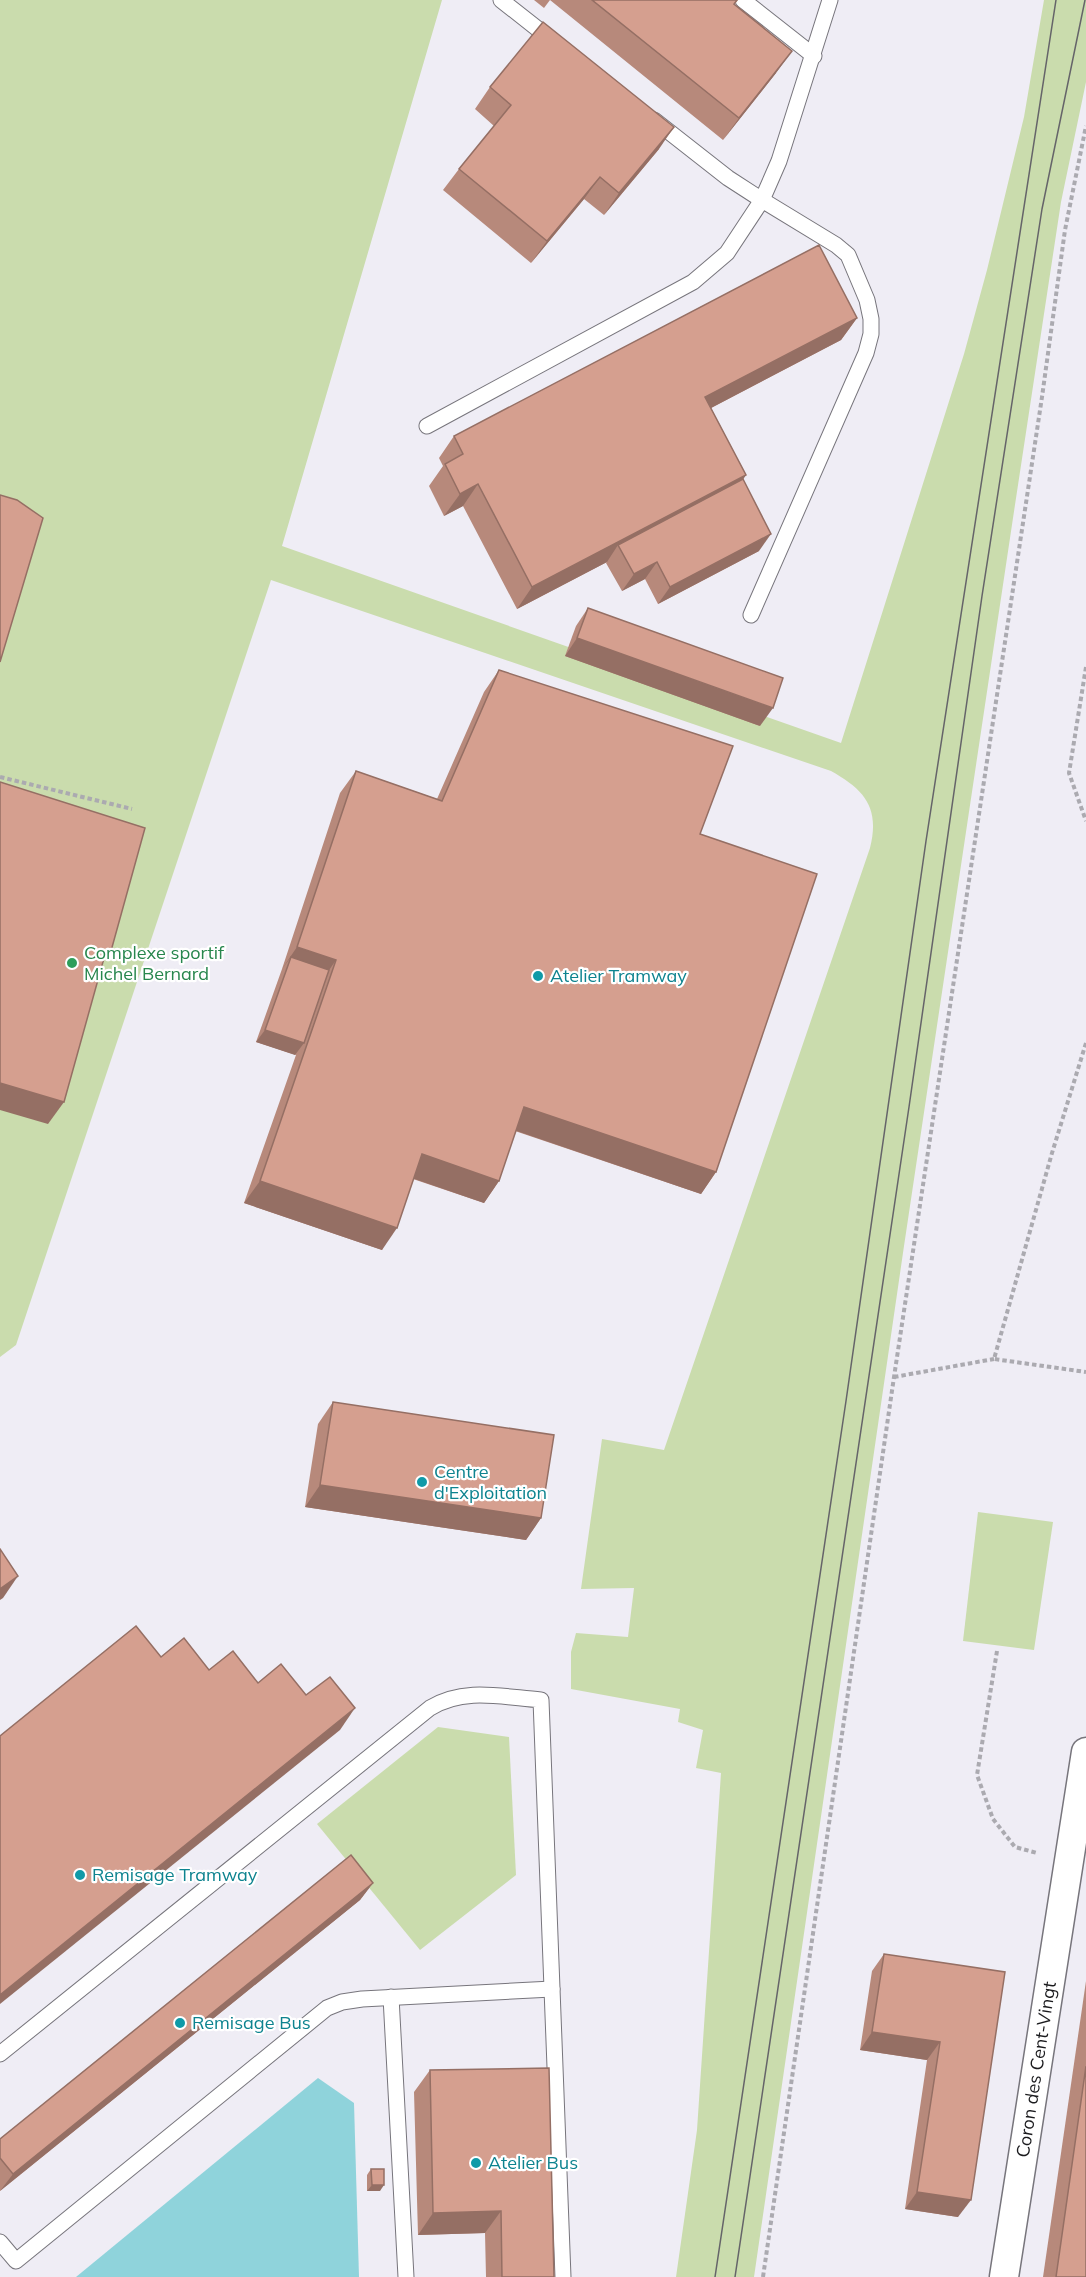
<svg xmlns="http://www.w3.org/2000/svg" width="1086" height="2277" viewBox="0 0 1086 2277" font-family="Mulish,sans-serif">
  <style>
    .green { fill: #cadcad }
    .water { fill: #8fd3db }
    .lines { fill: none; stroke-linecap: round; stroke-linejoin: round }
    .service-casing { stroke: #77757c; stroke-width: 17 }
    .minor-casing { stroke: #77757c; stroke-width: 31 }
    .path { stroke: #abaab0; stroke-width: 4; stroke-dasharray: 4.5 3; stroke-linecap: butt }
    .service { stroke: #fff; stroke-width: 15 }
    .minor { stroke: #fff; stroke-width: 28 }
    .tram { stroke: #656469; stroke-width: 1.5 }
    .wall { fill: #b7897b }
    .shaded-wall { fill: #956f64 }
    .building { fill: #d59f8f; stroke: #956f64; stroke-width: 1.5 }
    .leisure-dot { fill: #2e9e5b; stroke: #fff; stroke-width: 2 }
    .culture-dot { fill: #0f9aa8; stroke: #fff; stroke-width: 2 }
    .labels { text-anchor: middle; stroke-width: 4.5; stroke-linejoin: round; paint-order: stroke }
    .leisure-label { font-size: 18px; fill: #27864d; stroke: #fff; text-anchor: start }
    .culture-label { font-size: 18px; fill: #0d838f; stroke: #fff; text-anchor: start }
    .street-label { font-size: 18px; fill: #1b1b1e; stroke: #fff }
  </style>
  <rect width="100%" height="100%" fill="#efedf5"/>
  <g class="green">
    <path d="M0,0H442L282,546L841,743L964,354L987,270L1024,117L1044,0H1086V82L1061,202L1013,518L904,1246L754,2277H676L697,2130L721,1773L696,1768L703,1730L678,1722L680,1709L571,1689V1652L576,1633L628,1637L634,1588L581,1589L602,1439L664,1450L870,848C880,808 865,790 831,771L271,580L16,1345L0,1357Z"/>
    <polygon points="978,1512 1053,1522 1034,1650 963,1641"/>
    <polygon points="438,1727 509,1737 516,1875 420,1950 317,1824"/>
  </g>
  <polygon class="water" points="318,2078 354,2103 359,2277 76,2277"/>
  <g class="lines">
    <defs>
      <g id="service">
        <polyline points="501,0 553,41"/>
        <polyline points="743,0 814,56"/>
        <polyline points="654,120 728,178 762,200 779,161 830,0"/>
        <polyline points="427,426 693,282 727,253 762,200 836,245 848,255 867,300 871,319 871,334 866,353 751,615"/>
        <polyline points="391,1997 406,2277"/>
        <path d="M0,2054L430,1708C464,1687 502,1697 541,1700L563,2277"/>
        <polyline points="0,2242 16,2261 327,2008 342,2002 362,1999 552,1989"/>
      </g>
      <g id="minor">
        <path id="s1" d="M1004,2277L1086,1752"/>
      </g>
    </defs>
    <use href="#service" class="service-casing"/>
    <use href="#minor" class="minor-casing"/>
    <g class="path">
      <polyline points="1086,667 1069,773 1086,821"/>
      <polyline points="0,777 132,809"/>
      <polyline points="1086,1043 1052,1153 994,1359 1086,1372"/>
      <polyline points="894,1377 994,1359"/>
      <polyline points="997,1651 977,1775 993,1819 1015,1847 1037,1853"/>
      <polyline points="763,2277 894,1377 1042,397 1065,230 1086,126"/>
    </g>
    <use href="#service" class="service"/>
    <use href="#minor" class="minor"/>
    <g class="tram">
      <polyline points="715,2277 846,1401 926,841 1056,0"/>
      <polyline points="735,2277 909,1107 982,596 1042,209 1085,0"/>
    </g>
  </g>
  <g class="wall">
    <polygon points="534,0 738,0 734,5 776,73 723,140 550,0 544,8"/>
    <polygon points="490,87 659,149 604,215 584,199 531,263 443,190 459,169 494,126 475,109"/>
    <polygon points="857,318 841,340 711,408 746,475 743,479 759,551 658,604 645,579 622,591 606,563 607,562 517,609 463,506 444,516 429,486 443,466 439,458 454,436"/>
    <polygon points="588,608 760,726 565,656 576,626"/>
    <polygon points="499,670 700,834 716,1172 701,1194 515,1131 499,1181 484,1203 413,1179 382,1250 244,1203 296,1055 256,1042 282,969 340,793 356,771 437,799 484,692"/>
    <polygon points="333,1402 541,1518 526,1540 305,1507 318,1424"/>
    <polygon points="373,1883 360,1900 0,2191 0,2139"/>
    <polygon points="884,1954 1005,1972 958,2217 905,2209 927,2060 860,2050 872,1971"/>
    <polygon points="1086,1981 1086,2277 1043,2277"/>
    <polygon points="430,2070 554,2277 486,2277 485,2233 418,2235 414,2092"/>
    <polygon points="371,2169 380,2191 367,2191 367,2175"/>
  </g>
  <g class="shaded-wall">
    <polygon points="792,51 776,73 723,140 739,118"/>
    <polygon points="674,127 659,149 604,215 619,193"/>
    <polygon points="600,177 584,199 531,263 547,241"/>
    <polygon points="857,318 841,340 690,419 705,397"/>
    <polygon points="746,475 731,497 618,545 607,562 517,609 532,587"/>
    <polygon points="478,484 463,506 444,516 460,494"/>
    <polygon points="771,534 759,551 658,604 670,587"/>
    <polygon points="657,562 645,579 622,591 634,574"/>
    <polygon points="577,638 773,708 760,726 565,656"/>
    <polygon points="297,947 336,960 321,982 291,957 282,969"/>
    <polygon points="106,951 111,951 95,973"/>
    <polygon points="265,1030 304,1043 295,1055 256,1042"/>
    <polygon points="0,1083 64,1102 48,1124 0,1110"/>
    <polygon points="524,1107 716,1172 701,1194 508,1128"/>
    <polygon points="422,1154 499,1181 484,1203 406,1176"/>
    <polygon points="260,1181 397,1228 382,1250 244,1203"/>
    <polygon points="320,1485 541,1518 526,1540 305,1507"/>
    <polygon points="18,1576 3,1598 0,1600 0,1589"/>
    <polygon points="355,1708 340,1730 0,2004 0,1995"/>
    <polygon points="373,1883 360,1900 0,2191 13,2174"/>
    <polygon points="872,2032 940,2042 927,2060 860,2050"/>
    <polygon points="372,2185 384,2185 380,2191 367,2191"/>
    <polygon points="917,2192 971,2200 958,2217 905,2209"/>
    <polygon points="501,2211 485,2233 418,2235 433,2213"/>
  </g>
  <g class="building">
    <polygon points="592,0 737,0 734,4 792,51 739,118"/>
    <polygon points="543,22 674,127 619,193 600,177 547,241 459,169 511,105 490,87"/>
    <polygon points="819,245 857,318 705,397 746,475 532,587 478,484 460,494 445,464 463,454 454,436"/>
    <polygon points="743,479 771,534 670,587 657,562 634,574 618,545"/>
    <polygon points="0,495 17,500 43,518 0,662"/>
    <polygon points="588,608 783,678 773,708 577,638"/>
    <polygon points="499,670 733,746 700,834 817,874 716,1172 524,1107 499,1181 422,1154 397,1228 260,1181 336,960 297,947 356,771 442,801"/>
    <polygon points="0,782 145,828 111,951 106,951 64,1102 0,1083"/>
    <polygon points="291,957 329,970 304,1043 265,1030"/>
    <polygon points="333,1402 554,1435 541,1518 320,1485"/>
    <polygon points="0,1549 18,1576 0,1589"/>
    <polygon points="136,1626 161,1657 184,1638 209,1670 233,1651 258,1683 281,1664 306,1695 330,1677 355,1708 0,1995 0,1736"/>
    <polygon points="351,1855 373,1883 13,2174 0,2158 0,2139"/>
    <polygon points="884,1954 1005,1972 971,2200 917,2192 940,2042 872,2032"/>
    <polygon points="1086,2066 1086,2277 1056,2277"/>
    <polygon points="549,2068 554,2277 502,2277 501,2211 433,2213 430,2070"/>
    <polygon points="371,2169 384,2169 384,2185 372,2185"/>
  </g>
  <circle class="leisure-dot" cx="72" cy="963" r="6"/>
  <g class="culture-dot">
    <circle cx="538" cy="976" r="6"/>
    <circle cx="422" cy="1482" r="6"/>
    <circle cx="80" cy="1875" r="6"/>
    <circle cx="180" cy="2023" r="6"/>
    <circle cx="476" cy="2163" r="6"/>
  </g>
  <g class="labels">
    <g class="leisure-label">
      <text x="84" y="959">Complexe sportif<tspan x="84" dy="21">Michel Bernard</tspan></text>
    </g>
    <g class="culture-label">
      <text x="550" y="982">Atelier Tramway</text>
      <text x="434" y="1478">Centre<tspan x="434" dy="21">d'Exploitation</tspan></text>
      <text x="92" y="1881">Remisage Tramway</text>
      <text x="192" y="2029">Remisage Bus</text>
      <text x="488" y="2169">Atelier Bus</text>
    </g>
    <g class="street-label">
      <text dy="6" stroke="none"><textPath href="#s1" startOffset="210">Coron des Cent-Vingt</textPath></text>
    </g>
  </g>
</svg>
